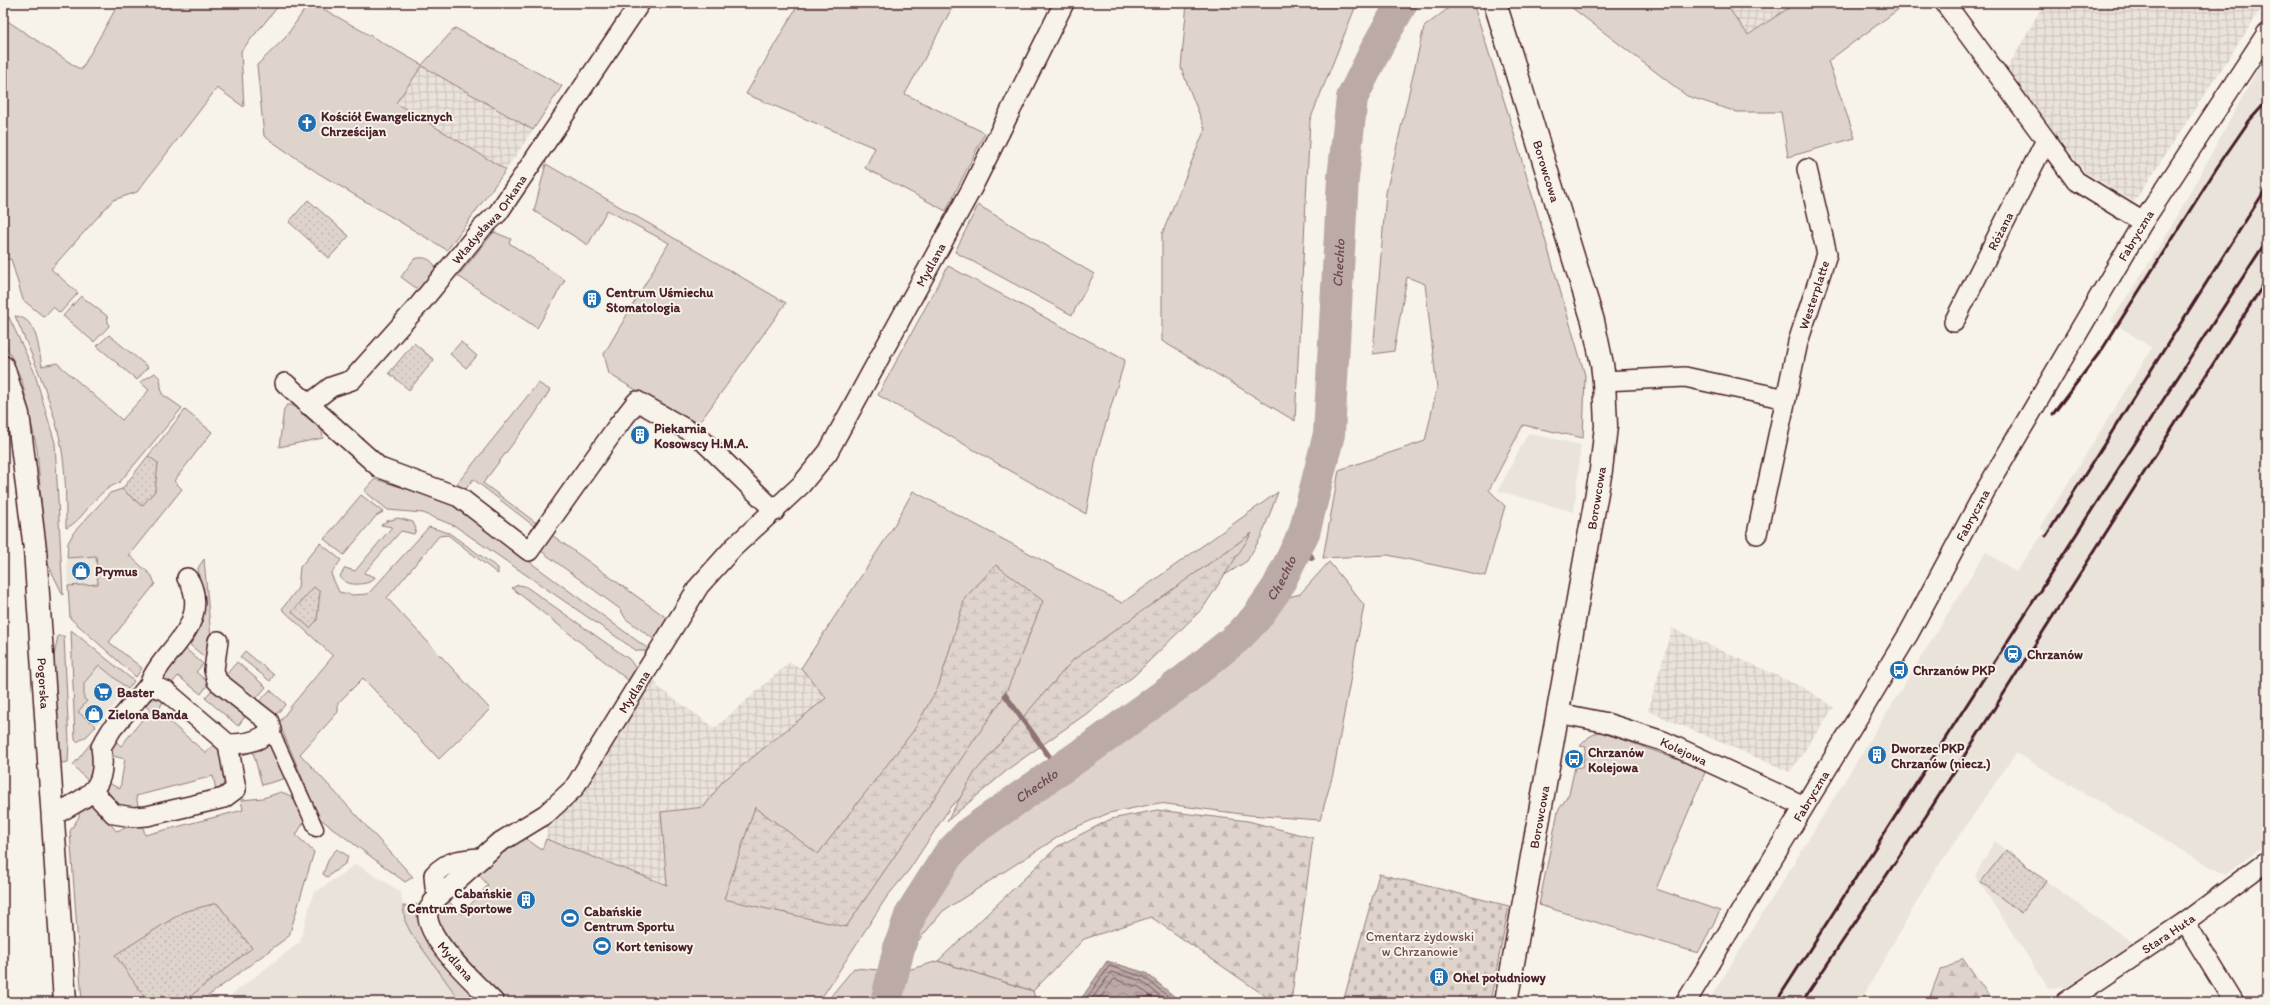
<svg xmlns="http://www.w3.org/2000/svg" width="2270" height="1005" viewBox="0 0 2270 1005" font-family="Itim,sans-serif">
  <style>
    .built { fill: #eae3da }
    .industrial { fill: url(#industrial-grid) }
    .green { fill: #ded4cc; stroke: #947a7c }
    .forest { fill: url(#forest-firs); stroke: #947a7c }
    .wetland { fill: url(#wetland-marsh); stroke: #947a7c }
    .cemetery { fill: url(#cemetery-stones); stroke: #947a7c }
    .park { fill: url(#park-dots); stroke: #947a7c }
    .water { fill: url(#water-waves); stroke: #8e7275 }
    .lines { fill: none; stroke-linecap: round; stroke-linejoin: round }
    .shore { stroke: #78575d; stroke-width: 1 }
    .stream { stroke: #8e7275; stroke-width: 5.5 }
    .river { stroke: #bcaaa7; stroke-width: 32 }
    .pedestrian-casing { stroke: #4a1f2b; stroke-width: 17 }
    .minor-casing { stroke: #4a1f2b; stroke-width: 22 }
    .tertiary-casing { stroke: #4a1f2b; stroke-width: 25 }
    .pedestrian { stroke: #f7f3e8; stroke-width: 14 }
    .minor { stroke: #f7f3e8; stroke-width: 19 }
    .tertiary { stroke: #f7f3e8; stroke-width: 22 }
    .rail { stroke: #4a1f2b; stroke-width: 3 }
    .labels { text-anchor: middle; stroke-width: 4; stroke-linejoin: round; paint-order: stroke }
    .poi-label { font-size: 13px; font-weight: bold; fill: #4a1f2b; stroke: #f7f3e8; text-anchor: start }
    .street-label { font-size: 13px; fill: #4a1f2b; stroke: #f7f3e8 }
    .park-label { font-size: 13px; fill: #6f4c53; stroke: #f7f3e8 }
    .water-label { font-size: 14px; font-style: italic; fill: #6c4950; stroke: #f7f3e8 }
  </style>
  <defs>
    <pattern id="industrial-grid" width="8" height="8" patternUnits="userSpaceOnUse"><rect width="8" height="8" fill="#eae3da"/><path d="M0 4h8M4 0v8" fill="none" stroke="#cac2bb"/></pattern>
    <pattern id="forest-firs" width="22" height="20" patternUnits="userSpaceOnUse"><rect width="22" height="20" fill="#ded4cc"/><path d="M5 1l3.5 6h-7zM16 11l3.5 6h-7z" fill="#c0b6af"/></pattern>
    <pattern id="wetland-marsh" width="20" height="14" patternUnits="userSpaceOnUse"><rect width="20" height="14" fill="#ded4cc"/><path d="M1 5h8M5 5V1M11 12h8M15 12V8" fill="none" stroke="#c0b6af"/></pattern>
    <pattern id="cemetery-stones" width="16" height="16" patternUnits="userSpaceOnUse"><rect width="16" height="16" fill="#ded4cc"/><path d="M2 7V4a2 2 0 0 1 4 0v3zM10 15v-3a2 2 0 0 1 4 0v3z" fill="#c0b6af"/></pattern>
    <pattern id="park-dots" width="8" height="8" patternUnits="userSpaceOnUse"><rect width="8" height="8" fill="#ded4cc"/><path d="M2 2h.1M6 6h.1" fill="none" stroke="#c0b6af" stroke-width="1.8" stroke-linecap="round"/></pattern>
    <pattern id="water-waves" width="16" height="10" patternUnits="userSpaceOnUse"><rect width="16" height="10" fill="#bcaaa7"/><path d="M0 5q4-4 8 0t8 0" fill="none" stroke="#9b8a88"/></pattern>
  </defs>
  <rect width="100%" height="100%" fill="#f7f3e8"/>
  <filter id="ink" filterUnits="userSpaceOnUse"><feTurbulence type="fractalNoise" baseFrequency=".025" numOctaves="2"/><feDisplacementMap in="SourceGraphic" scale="8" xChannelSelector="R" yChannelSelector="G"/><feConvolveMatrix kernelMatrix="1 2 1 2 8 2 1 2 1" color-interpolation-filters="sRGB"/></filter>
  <g filter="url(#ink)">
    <g class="built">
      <polygon points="2267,56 2267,843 2225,875 2016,753 1932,875 1860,1002 1708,1002 1986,552 2016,572 2045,531 2040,528 2152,348 2111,321 2161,245 2259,67"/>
      <polygon points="1528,433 1581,445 1574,512 1498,491"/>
      <polygon points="96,556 98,584 68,586 67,558"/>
      <polygon points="99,665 128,689 96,726 78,712 87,701 84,699 84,683"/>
      <polygon points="1994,841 2046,881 2133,943 2067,987 2049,989 1975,876"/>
      <polygon points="356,864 401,892 405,921 461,1002 222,1002 300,942 313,894"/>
    </g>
    <g class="industrial">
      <polygon points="1725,3 1796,3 1747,35"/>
      <polygon points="2044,3 2265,3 2134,202 2085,172 2006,71"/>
      <polygon points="422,65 533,130 506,170 396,102"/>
      <polygon points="1672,628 1804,688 1834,707 1790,772 1648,711"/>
      <polygon points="790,662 801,668 826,698 722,782 704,807 661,812 667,886 546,839 548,824 579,791 653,674 658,687 715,728"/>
    </g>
    <g class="green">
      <polygon points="119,3 281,3 241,51 244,107 217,88 137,192 113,200 51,269 78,293 60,313 53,307 44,317 23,300 11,259 3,260 3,18 81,70"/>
      <polygon points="309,3 313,3 422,65 455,28 562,86 533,130 422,66 396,103 506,170 447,250 318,173 264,136 257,65 285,38"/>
      <polygon points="799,3 947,3 952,8 905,94 985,133 946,211 865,168 875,148 746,94"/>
      <polygon points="1187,3 1357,3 1310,120 1295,421 1162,341 1162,234 1205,129 1181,68"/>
      <polygon points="1455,3 1473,3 1508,113 1585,375 1583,438 1523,425 1489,490 1505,506 1485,576 1388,555 1323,558 1339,470 1425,441 1437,388 1425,284 1407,277 1394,351 1373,354 1386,193 1424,27"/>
      <polygon points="1589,3 1725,3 1748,35 1796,3 1907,3 1828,61 1855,138 1788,157 1781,112 1737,112 1687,96 1571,7"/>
      <polygon points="546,164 786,303 697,426 609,374 604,354 669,243 607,210 588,245 534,211"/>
      <polygon points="978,205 1094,274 1072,315 955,252"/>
      <polygon points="494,232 511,239 509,243 565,280 537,328 458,276"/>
      <path d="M418,258C429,256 436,264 438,274L424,294L401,277L414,259Z"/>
      <polygon points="948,266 1125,360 1097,453 1086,514 878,395"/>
      <polygon points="81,296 107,316 109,326 94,342 63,316"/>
      <path d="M15,316C38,318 38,348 42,366L57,363L122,420L149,390L140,382L155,373L160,378L162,394L182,408L119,483C94,491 84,521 66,528C66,496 66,462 58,431C48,391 31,353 15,316Z"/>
      <polygon points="9,317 34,371 55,443 63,595 46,560 37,449 22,381 3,338 3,321"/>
      <polygon points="109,335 148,367 137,380 97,346"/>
      <polygon points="461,342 477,356 466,368 450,354"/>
      <polygon points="538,383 550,390 533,417 483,483 543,528 523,540 534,526 473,479 465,490 456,485"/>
      <polygon points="287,405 292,405 322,430 323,438 279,447 284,409"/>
      <polygon points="185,410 212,432 174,481 182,489 129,555 152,576 155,584 109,642 142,668 136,677 70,618 68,586 98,584 96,556 67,558 68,543 74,532 110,493 122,489 142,506 158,464 148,456"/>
      <polygon points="375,479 433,497 452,505 651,651 637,651 455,526 423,513 388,510 364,491"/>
      <polygon points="913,491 1122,603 1278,492 1261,537 1247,561 1198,592 1002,765 951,806 909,870 886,898 819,1002 461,1002 411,933 405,921 403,906 423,904 445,898 462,914 488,885 479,875 479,869 521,835 542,850 546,839 667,885 661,812 704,807 722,782 826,698 801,668 892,529"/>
      <polygon points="361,495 383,512 376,516 344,555 324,539"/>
      <path d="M398,518L413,522L416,529L414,534L401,531L364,573L375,577L372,581C363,585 345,587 340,576L345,568L355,571L392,527L381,525L387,521Z"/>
      <polygon points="429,527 449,533 498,568 498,574 448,535 439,536 387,598 490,709 439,759 363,678 338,703 338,712 300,754 413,877 405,882 319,818 279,723 292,705 333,656 282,609 298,588 300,567 320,543 341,560 331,574 339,592 353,595 368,594"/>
      <polygon points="549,533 671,621 659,643 626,619 620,609 537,548"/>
      <polygon points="204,559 212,649 206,658 184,640 202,606 198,568"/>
      <polygon points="1329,562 1364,605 1333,774 1320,820 1249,815 1159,803 1109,813 1069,830 943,911 913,947 915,926 950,863 1004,815 1166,705 1258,624 1277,594 1289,597 1300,594"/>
      <path d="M518,585L525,586L629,659C637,668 637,673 633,684L512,588Z"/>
      <polygon points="71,630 134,681 128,689 99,665 84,683 84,699 87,701 78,712 96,726 87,736 77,742 75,740"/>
      <polygon points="58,636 64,636 69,742 68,762 57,764 51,670"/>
      <polygon points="180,644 203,664 196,672 209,683 201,694 178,676 170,686 164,680 161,671"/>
      <polygon points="245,651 274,675 270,681 240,657"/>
      <polygon points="237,662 266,687 253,702 224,677"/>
      <polygon points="215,686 247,714 238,726 205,698"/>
      <polygon points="270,690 286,704 274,717 257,704"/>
      <path d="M158,698L163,701L158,712L206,753L216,742C220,755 235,782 216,790L213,776L136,796L139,809L129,811L116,802L106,789L107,782L120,789L125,759L113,756L111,744L114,740L121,746L150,710L143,704L149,700Z"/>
      <polygon points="1600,731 1706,770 1656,889 1720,911 1698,953 1539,905 1558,811 1569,794 1575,767 1582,768 1586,747 1580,746 1589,737"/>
      <polygon points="92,742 96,761 89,782 73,765"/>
      <polygon points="271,743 287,778 262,785 253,752 239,756 238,752"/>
      <polygon points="281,792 296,798 306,819 296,835 314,852 289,936 200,1002 82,1002 70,831 79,817 79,810 83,808 97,806 116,831 142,823 145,835 243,810 241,800 263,798"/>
      <polygon points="337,849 348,856 346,863 327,877 323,874 329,858"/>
      <polygon points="938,961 1033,991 1036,1002 893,1002 898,973"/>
      <polygon points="854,968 879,970 873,1002 826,1002"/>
    </g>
    <g class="forest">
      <polygon points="1157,810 1248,821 1313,838 1291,1002 1274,1002 1151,917 1084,939 1033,991 938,961 1058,846 1111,819"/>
      <polygon points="1963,958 1993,1002 1928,1002 1940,970 1948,968"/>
    </g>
    <g class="wetland">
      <polygon points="1252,533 1203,608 1135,675 1086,714 1011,767 947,821 975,772 1073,660"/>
      <polygon points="996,565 1043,601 1005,695 846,927 724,899 755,807 818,854 914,730 939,685 965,598"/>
    </g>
    <polygon class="cemetery" points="1379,874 1509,906 1490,1002 1343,1002"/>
    <g class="park">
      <polygon points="308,200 349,236 329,258 289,222"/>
      <polygon points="414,343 434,360 409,390 389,373"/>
      <polygon points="148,456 158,463 155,491 142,506 122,489"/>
      <polygon points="314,587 320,592 317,620 310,628 292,612"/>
      <polygon points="2006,850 2046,881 2021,913 1981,882"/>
      <polygon points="217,903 252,948 183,1002 148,1002 115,955 183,912"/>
    </g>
    <polygon class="water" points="1107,961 1146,973 1181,1002 1079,1002"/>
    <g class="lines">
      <g class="shore">
        <polyline points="1084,1002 1109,966 1144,977 1175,1002"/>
        <polyline points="1090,1002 1111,972 1142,981 1167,1002"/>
        <polyline points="1097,1002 1114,979 1139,987 1158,1002"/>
      </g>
      <g class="stream">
        <polyline points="1301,540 1312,558"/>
        <polyline points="1282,576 1292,585"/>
        <polyline points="1005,695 1059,770"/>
      </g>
      <path class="river" id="s1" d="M886,1002L899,948L911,913L948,855L970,832L1099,742L1186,679L1239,636L1256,618L1277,588L1304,533L1329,434L1343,178L1352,98L1378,45L1402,3"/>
      <defs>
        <polyline id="pedestrian" points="271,730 316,829"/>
        <g id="minor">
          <polyline points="1945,3 2046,140"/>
          <path id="s2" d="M1954,322L2046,140L2076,181L2143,222"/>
          <polyline points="1604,381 1685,377 1786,399"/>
          <polyline points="285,383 380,468 459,497 529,551 616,428 637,401 698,436 775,511"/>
          <path id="s3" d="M308,405L331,387L352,380L419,305L482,228L498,213L640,3"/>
          <path id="s4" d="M1757,534L1798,342L1827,254L1807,169"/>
          <path d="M218,641L214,670L217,681L269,722L271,730C260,742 244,744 228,744"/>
          <path d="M149,685C161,652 201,633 194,594C192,587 192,583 187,578"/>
          <path id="s5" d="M1558,713L1603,722L1663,741L1804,806"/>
          <path d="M53,816C87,795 108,793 101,747L112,729L149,685L166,691L228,744L236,789L224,798L147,816L133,817L114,814L93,792"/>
          <path d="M440,895L435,887L434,875C447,860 463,859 482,858"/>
          <polyline points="2185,922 2234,1002"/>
          <path id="s6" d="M494,1002C476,984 423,937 428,911C429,908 432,905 433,902L497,844L546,814L574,788L699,586L734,547L801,485L828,452L972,188L1064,3"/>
          <path id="s7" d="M1686,1002L1909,633L1984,493L2143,222L2267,33"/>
          <path id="s8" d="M2066,1002L2185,922L2267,861"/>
        </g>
        <g id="tertiary">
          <path id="s9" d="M1495,3L1593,321L1602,364L1604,381L1606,426L1601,470L1506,1002"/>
          <path id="s10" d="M3,367L18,414L35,549L65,1002"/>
        </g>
      </defs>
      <use href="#pedestrian" class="pedestrian-casing"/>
      <use href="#minor" class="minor-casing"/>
      <use href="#tertiary" class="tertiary-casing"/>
      <use href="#pedestrian" class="pedestrian"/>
      <use href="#minor" class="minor"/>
      <use href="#tertiary" class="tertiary"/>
      <g class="rail">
        <polyline points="2053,414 2103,348 2218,166 2249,121 2267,101"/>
        <polyline points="2046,536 2267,187"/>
        <polyline points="1776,1002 2104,491 2267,240"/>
        <polyline points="1802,1002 1926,816 2267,279"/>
      </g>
    </g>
  </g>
  <defs>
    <symbol id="church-disc" viewBox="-11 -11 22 22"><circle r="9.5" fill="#1f6fb2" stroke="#f7f3e8"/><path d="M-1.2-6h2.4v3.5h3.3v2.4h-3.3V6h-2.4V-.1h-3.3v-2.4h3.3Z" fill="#fff"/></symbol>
    <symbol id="building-disc" viewBox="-11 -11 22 22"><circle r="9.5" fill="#1f6fb2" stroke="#f7f3e8"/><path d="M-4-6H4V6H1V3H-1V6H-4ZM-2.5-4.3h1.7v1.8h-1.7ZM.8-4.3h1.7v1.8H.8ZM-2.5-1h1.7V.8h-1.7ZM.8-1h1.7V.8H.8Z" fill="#fff"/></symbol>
    <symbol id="shop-disc" viewBox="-11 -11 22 22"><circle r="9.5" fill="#1f6fb2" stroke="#f7f3e8"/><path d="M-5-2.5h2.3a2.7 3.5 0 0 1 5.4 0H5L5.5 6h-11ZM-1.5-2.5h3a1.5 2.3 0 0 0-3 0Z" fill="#fff"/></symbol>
    <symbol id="station-disc" viewBox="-11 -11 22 22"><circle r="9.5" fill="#1f6fb2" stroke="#f7f3e8"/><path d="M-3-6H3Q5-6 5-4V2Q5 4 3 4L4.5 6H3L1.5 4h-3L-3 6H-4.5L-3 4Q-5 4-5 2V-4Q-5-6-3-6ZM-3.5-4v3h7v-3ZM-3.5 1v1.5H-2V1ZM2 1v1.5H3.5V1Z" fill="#fff"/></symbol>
    <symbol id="bus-disc" viewBox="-11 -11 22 22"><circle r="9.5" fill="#1f6fb2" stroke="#f7f3e8"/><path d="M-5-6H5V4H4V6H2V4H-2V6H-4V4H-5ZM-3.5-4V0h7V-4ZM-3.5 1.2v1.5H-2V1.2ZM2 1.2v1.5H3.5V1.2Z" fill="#fff"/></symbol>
    <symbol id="supermarket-disc" viewBox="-11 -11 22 22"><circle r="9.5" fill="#1f6fb2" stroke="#f7f3e8"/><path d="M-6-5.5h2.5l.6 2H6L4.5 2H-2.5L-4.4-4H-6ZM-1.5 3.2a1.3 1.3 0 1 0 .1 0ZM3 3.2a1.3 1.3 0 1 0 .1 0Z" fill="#fff"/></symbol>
    <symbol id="stadium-disc" viewBox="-11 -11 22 22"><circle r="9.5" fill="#1f6fb2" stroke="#f7f3e8"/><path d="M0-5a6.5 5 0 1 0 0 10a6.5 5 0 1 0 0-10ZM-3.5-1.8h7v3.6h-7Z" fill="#fff"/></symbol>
  </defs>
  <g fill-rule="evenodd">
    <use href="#church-disc" x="296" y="112" width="22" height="22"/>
    <use href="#building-disc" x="581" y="288" width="22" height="22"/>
    <use href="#building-disc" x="629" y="424" width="22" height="22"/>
    <use href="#shop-disc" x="70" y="560" width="22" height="22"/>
    <use href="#station-disc" x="2002" y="643" width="22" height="22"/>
    <use href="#bus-disc" x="1888" y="659" width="22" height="22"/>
    <use href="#supermarket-disc" x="92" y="681" width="22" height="22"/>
    <use href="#shop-disc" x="83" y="703" width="22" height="22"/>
    <use href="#building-disc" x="1866" y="744" width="22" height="22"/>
    <use href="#bus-disc" x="1563" y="748" width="22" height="22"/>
    <use href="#building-disc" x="515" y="889" width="22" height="22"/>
    <use href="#stadium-disc" x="559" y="907" width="22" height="22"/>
    <use href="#stadium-disc" x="591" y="935" width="22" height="22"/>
    <use href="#building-disc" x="1428" y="966" width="22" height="22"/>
  </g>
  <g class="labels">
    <g class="poi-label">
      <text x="321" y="121">Kościół Ewangelicznych<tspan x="321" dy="15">Chrześcijan</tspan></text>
      <text x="606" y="297">Centrum Uśmiechu<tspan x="606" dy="15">Stomatologia</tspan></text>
      <text x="654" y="433">Piekarnia<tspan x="654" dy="15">Kosowscy H.M.A.</tspan></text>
      <text x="95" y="576">Prymus</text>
      <text x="2027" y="659">Chrzanów</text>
      <text x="1913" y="675">Chrzanów PKP</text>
      <text x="117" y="697">Baster</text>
      <text x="108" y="719">Zielona Banda</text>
      <text x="1891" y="753">Dworzec PKP<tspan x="1891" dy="15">Chrzanów (niecz.)</tspan></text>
      <text x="1588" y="757">Chrzanów<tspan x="1588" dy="15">Kolejowa</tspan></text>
      <text x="512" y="898" text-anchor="end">Cabańskie<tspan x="512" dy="15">Centrum Sportowe</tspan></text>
      <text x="584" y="916">Cabańskie<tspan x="584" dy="15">Centrum Sportu</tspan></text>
      <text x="616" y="951">Kort tenisowy</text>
      <text x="1453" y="982">Ohel południowy</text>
    </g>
    <g class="street-label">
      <text dy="5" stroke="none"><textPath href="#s9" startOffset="176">Borowcowa</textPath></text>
      <text dy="5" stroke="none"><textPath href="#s3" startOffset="263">Władysława Orkana</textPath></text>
      <text dy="5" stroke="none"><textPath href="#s2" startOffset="102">Różana</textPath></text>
      <text dy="5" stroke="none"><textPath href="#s7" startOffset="889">Fabryczna</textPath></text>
      <text dy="5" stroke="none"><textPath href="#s6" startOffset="945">Mydlana</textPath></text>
      <text dy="5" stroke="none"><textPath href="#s4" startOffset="246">Westerplatte</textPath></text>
      <text transform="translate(1596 498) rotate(-81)" y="5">Borowcowa</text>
      <text dy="5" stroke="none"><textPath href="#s7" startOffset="565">Fabryczna</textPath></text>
      <text dy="5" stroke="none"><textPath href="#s10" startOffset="320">Pogorska</textPath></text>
      <text dy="5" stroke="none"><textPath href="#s6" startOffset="421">Mydlana</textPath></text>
      <text dy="5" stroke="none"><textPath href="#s5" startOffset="132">Kolejowa</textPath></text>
      <text dy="5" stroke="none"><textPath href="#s7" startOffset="241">Fabryczna</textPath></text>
      <text transform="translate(1539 817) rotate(-80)" y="5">Borowcowa</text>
      <text dy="5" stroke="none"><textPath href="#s8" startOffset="123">Stara Huta</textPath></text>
      <text transform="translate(456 961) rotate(49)" y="5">Mydlana</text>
    </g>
    <g class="park-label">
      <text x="1420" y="941">Cmentarz żydowski<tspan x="1420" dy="15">w Chrzanowie</tspan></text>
    </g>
    <g class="water-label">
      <text dy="5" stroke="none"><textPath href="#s1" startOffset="922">Chechło</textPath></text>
      <text dy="5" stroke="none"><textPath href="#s1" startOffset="598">Chechło</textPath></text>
      <text dy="5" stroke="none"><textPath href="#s1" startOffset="274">Chechło</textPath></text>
    </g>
  </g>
  <rect width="2270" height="1005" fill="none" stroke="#f7f3e8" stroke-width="16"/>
  <rect x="8" y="8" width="2254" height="989" fill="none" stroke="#4a1f2b" stroke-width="1.5" filter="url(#ink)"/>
</svg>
